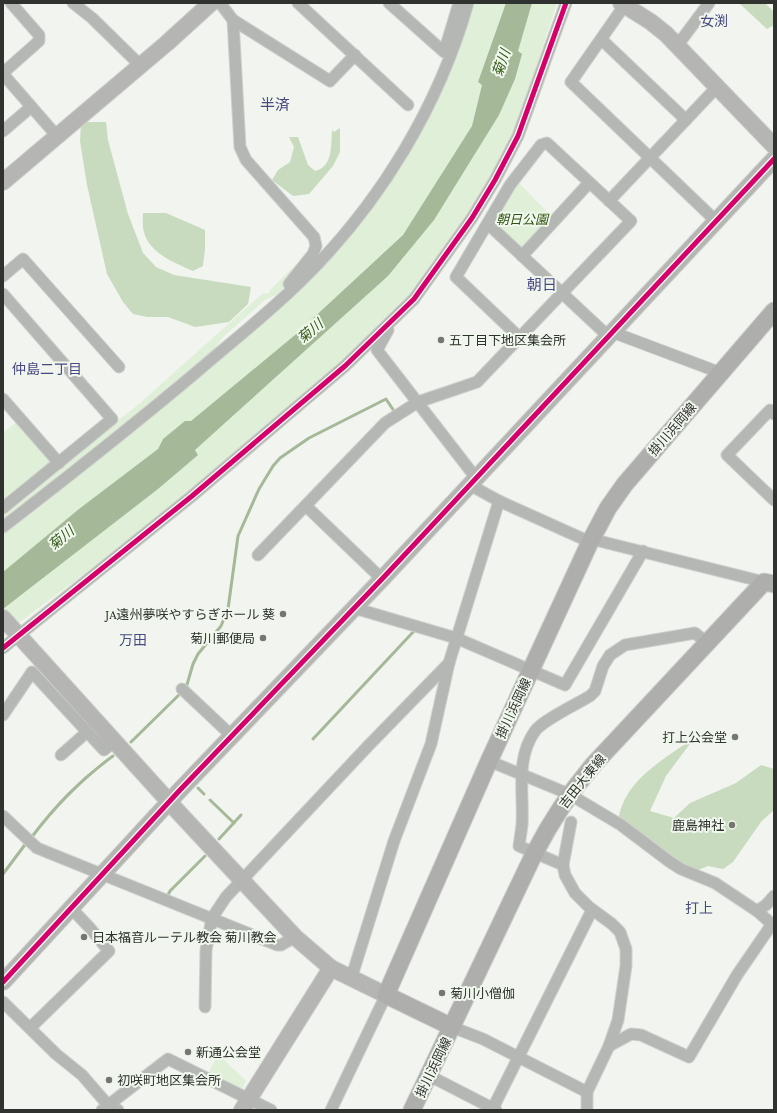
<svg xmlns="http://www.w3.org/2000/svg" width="777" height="1113" viewBox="0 0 777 1113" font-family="'Crimson Pro','Noto Sans JP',serif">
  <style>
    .green { fill: #e0efd8 }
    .forest { fill: #c9dbbf }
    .water { fill: #a5b999 }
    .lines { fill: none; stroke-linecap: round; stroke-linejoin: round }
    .stream { stroke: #a5b999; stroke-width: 3 }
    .street-casing { stroke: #ced0cd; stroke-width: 13 }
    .secondary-casing { stroke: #ced0cd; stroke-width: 18 }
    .primary-casing { stroke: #ced0cd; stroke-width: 19 }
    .street { stroke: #b5b7b4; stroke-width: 11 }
    .secondary { stroke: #b5b6b3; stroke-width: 16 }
    .primary { stroke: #aeafac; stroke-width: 17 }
    .cycleway-casing { stroke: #f0f7ec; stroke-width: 8 }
    .cycleway { stroke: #d6006c; stroke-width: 5 }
    .poi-dot { fill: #737672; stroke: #f0f7ec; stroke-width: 1.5 }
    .labels { text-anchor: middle; stroke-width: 4; stroke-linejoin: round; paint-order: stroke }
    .park-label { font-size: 13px; font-style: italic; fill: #305313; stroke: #f0f7ec }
    .poi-label { font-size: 13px; fill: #2f322e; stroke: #f0f7ec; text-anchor: start }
    .street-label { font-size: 13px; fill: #2f322e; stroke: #f0f7ec }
    .neighbourhood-label { font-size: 14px; fill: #4b4785; stroke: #f0f7ec }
    .water-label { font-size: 14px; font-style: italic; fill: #365a1a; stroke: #f0f7ec }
    .quarter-label { font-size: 15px; fill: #4b4785; stroke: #f0f7ec }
  </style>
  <rect width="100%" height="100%" fill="#f1f4ef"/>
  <g class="green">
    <polygon points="472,3 557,3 506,160 389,324 212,479 21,621 3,637 3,531 196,375 320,270 380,191 425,125"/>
    <polygon points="517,181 553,218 523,251 494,225"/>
    <polygon points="312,249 305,262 278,294 265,300 223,337 214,349 214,353 3,524 3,511 139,404 262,294 269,293 270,290"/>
    <polygon points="18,421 54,463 7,500 3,499 3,433"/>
    <polygon points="218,1054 246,1081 242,1088 239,1090 208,1074"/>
  </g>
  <g class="forest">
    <polygon points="739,3 765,3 774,12 774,25 767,29"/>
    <polygon points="81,122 106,122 108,140 128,214 143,253 156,267 174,275 251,287 248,304 229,322 195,327 168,317 147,317 133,314 123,302 107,274 87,185 80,141"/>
    <path d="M340,128V152L333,166L309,194L293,196L272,180L278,170L290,162L294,147L289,137H298L308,165L315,171C333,167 331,145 332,130L334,132Z"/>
    <path d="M143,213H166L205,230V249L203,266L193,271C175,263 149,253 144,232C142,226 143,219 143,213Z"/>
    <path d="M695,737L666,776L650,811L674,818L690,803L736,783L761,765L774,769V810L761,822L733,862L723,869L708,866L691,873L670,862L619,816C627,778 665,759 695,737Z"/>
  </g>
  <polygon class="water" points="506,3 532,3 518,51 522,54 515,79 499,115 434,220 388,276 195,450 198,455 158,489 3,609 3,572 79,509 158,449 163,439 185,421 191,421 295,335 403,235 472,126 482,85 478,82"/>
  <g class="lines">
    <g class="stream">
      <polyline points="313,739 415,630"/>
      <polyline points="131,742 186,688 193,664 198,654 221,626 228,609 238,536 259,489 273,466 280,458 309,438 386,399 394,411"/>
      <polyline points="198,788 204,794"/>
      <polyline points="210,800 234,823"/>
      <path d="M31,838C56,805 80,780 113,756"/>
      <polyline points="219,839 241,815"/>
      <polyline points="3,874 27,842"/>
      <polyline points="167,897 170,891 205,856"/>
    </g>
    <defs>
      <g id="street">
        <polyline points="73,3 92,18 140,65"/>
        <polyline points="220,3 233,20 330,81 355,55"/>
        <polyline points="298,3 408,105"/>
        <polyline points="389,3 444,52"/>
        <polyline points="624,6 571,82 716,221"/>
        <polyline points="233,20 240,147 246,160 314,237 316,246 313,254 289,284"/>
        <polyline points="602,40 686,120"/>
        <polyline points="446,46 459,3"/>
        <polyline points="677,46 709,3"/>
        <polyline points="3,73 39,41 39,35 11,3"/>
        <polyline points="3,74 56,135"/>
        <polyline points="3,131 31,107"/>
        <polyline points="609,201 717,87"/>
        <polyline points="488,224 608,336"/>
        <polyline points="522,256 589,183"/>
        <polyline points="3,276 23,259 119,367"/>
        <polyline points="3,294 112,419 3,508"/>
        <polyline points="388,330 377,350 476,478"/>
        <polyline points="612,332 721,373"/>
        <polyline points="3,399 59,463"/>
        <polyline points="774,414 770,410 727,455 774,500"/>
        <polyline points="470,485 499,501 590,542"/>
        <polyline points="306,506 382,579"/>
        <path d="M3,527C69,476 135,424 199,370C234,340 271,311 304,278C380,203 439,106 468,3"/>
        <polyline points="591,539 764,582"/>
        <polyline points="258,555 385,423 418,402 477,382 631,221 547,143 541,145 510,185 456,277 520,338"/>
        <polyline points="354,608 456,638 565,685 643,551"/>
        <polyline points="3,648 192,496 345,366 414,299 472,218 495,180 518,136 566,3"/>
        <polyline points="182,689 232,736"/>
        <polyline points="3,715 32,672 104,750 115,741"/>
        <polyline points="61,755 87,732"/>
        <polyline points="489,761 569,794 621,825 670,862 681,869 715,883 757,911 774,926"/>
        <polyline points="3,816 37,848 277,945 281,945 295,937"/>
        <polyline points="571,822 563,865 565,875 575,893 589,907 612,924 620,932 626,949 626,966 618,1020 609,1046 587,1092 587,1110"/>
        <path d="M563,865L519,846C520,839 521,832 522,825C524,794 515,759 535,731C543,720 577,704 590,696L595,691L603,666L610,655L625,645L695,633L707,643"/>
        <polyline points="757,911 766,905 774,896"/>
        <polyline points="351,979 394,841 431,744 449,663"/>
        <polyline points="3,1002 56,1054 82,1075 108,1105 118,1110"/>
        <polyline points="205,1007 206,950 212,918 226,897 369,745 449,663 499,501"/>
        <polyline points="452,1027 483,1039 587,1092"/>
        <polyline points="30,1028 109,951 89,927 71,908"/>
        <polyline points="609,1046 631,1034 641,1035 689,1057 737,975 772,924"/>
        <polyline points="428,1075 496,1110"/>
        <polyline points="102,1110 168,1059 271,1110"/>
        <polyline points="331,1110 386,995"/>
        <polyline points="492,1110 592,910"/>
      </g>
      <g id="secondary">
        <polyline points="621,3 651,22 666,34 774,146"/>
        <polyline points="3,182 167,43 211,3"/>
        <polyline points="3,618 181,815 295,937 331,968 386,995"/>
        <polyline points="3,982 180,790 382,579 774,159"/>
        <polyline points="242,1110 331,968"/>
      </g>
      <g id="primary">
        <polyline points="452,1027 386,995 489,761 590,542 608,508 625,484 774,311"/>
        <path d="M412,1110L534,854C551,821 570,792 594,764L764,582L774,584"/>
      </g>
    </defs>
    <use href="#street" class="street-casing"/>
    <use href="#secondary" class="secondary-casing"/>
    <use href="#primary" class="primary-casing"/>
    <use href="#street" class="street"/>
    <use href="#secondary" class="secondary"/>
    <use href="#primary" class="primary"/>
    <defs>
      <g id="cycleway">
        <polyline points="3,648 192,496 345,366 414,299 472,218 495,180 518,136 566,3"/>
        <polyline points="3,982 180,790 382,579 774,159"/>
      </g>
    </defs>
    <use href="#cycleway" class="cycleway-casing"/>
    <use href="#cycleway" class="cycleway"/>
  </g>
  <g class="poi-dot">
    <circle cx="441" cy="340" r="4"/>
    <circle cx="283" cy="614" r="4"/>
    <circle cx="263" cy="638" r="4"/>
    <circle cx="735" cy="737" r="4"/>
    <circle cx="732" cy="825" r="4"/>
    <circle cx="84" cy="937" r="4"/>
    <circle cx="442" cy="993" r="4"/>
    <circle cx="188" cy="1052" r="4"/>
    <circle cx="109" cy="1080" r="4"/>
  </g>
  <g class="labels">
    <g class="park-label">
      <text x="522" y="224">朝日公園</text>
    </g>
    <g class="poi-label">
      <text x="449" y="345">五丁目下地区集会所</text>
      <text x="275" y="619" text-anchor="end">JA遠州夢咲やすらぎホール 葵</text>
      <text x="255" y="643" text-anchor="end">菊川郵便局</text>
      <text x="727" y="742" text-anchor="end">打上公会堂</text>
      <text x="724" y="830" text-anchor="end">鹿島神社</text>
      <text x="92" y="942">日本福音ルーテル教会 菊川教会</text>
      <text x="450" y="998">菊川小僧伽</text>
      <text x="196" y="1057">新通公会堂</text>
      <text x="117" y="1085">初咲町地区集会所</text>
    </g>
    <g class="street-label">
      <text transform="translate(672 429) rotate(-49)" y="5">掛川浜岡線</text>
      <text transform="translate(513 708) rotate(-65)" y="5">掛川浜岡線</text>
      <text transform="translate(582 781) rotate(-51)" y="5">吉田大東線</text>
      <text transform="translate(433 1067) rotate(-64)" y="5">掛川浜岡線</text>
    </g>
    <g class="neighbourhood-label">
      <text x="714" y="26">女渕</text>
      <text x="47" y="374">仲島二丁目</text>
      <text x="133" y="645">万田</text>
      <text x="699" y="913">打上</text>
    </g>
    <g class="water-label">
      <text transform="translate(501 63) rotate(-71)" y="5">菊川</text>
      <text transform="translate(310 331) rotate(-40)" y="5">菊川</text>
      <text transform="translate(61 538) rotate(-40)" y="5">菊川</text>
    </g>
    <g class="quarter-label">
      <text x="275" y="110">半済</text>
      <text x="542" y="290">朝日</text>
    </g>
  </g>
  <rect width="777" height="1113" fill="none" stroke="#2f322e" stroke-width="8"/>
</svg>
